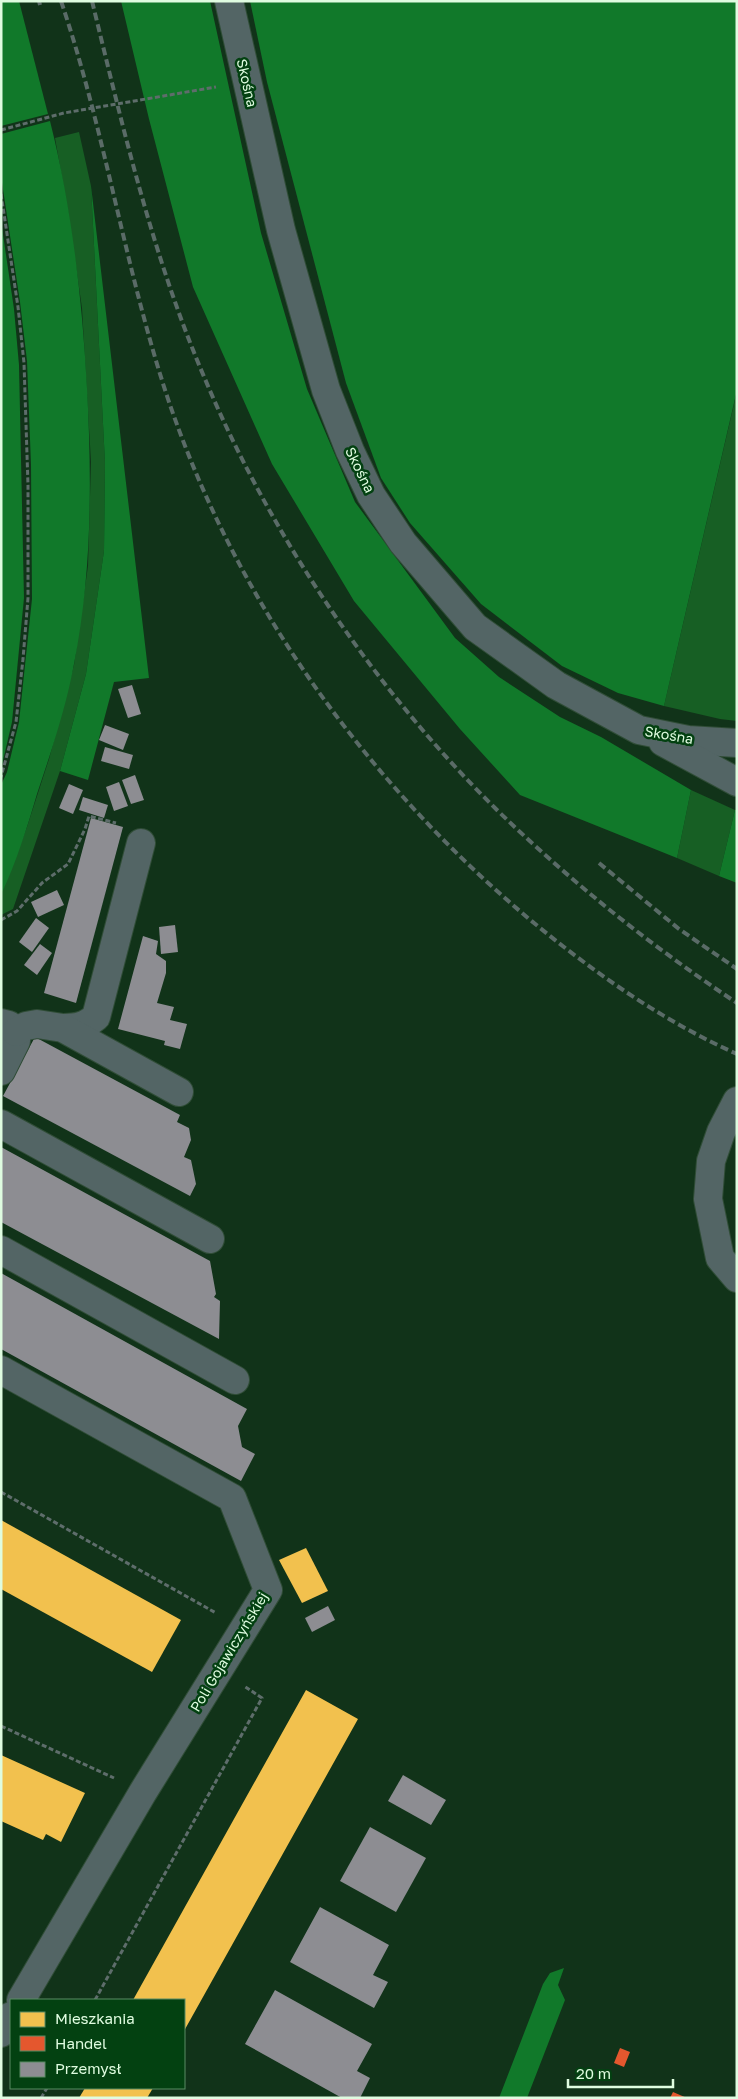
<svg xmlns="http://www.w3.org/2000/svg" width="738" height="2099" viewBox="0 0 738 2099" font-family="'Golos Text',sans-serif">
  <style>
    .green { fill: #175f24 }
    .forest { fill: #11792a }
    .homes { fill: #f2c14e }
    .shops { fill: #e4572e }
    .industry { fill: #8d8d92 }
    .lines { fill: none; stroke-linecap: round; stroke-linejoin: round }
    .minor-casing { stroke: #304d37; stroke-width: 30 }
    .path { stroke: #5e6d6b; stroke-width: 3; stroke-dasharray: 5 2.5; stroke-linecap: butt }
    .minor { stroke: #536565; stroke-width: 28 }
    .rail { stroke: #5a6b67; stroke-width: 4; stroke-dasharray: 8 4; stroke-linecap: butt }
    .labels { text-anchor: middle; stroke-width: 5; stroke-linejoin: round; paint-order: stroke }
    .street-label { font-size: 14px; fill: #dffce0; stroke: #034111 }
  </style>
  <rect width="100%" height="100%" fill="#113319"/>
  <g class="green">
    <polygon points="79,132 91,186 105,463 104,551 86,674 60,771 13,909 1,915 1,895 27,827 49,759 74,665 88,566 91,462 82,308 68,211 55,138"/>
    <polygon points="737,391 737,721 720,719 664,706"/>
    <polygon points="691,790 735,810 719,876 677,858"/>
  </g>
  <g class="forest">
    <polygon points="1,1 19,1 48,114 1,126"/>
    <polygon points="121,1 210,1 261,233 307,389 355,502 455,638 499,677 560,717 601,737 691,790 677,858 520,795 460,729 354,601 272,464 193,287 149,119"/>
    <polygon points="250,1 737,1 737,390 664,706 618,693 562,666 481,604 410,523 381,478 346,383 267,82"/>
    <path d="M50,121C72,208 82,298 87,388C92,480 92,573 74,664C66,708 51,752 37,794C27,828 16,863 1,895V785L7,772L19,722L32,599L31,465L27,361L20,302L1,176V134Z"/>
    <polygon points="91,186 149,678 114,682 88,780 60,771 86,674 104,551 105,463"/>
    <polygon points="1,221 14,309 19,365 24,598 12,722 1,769"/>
    <polygon points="735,810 737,810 737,883 719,876"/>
    <polygon points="564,1968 558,1985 565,2000 527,2098 499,2098 543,1984 550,1973"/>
  </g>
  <g class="homes">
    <polygon points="1,1520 181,1620 152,1672 1,1589"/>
    <polygon points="306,1548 328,1591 302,1603 279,1560"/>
    <polygon points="306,1690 358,1719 184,2031 184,2000 133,2000"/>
    <polygon points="1,1755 85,1793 61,1842 46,1834 43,1840 1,1821"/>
    <polygon points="85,2088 153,2088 147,2098 79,2098"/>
  </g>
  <g class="shops">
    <polygon points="620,2048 630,2052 624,2067 614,2063"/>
    <polygon points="673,2092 687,2098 670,2098"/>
  </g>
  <g class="industry">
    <polygon points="132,685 141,714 128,718 118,689"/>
    <polygon points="105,725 129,734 123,750 99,740"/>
    <polygon points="105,747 133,755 129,769 101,761"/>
    <polygon points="135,775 144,800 131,804 122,780"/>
    <polygon points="119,782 128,806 114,811 106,787"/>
    <polygon points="69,784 83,790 73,814 59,808"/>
    <polygon points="83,797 108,805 104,818 79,810"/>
    <polygon points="91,818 123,827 76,1003 44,993"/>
    <polygon points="57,890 64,905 38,917 31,902"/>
    <polygon points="36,918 49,928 32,952 19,942"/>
    <polygon points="175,925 178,952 161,954 159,927"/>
    <polygon points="143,936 158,941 156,954 166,961 166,973 157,1003 174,1007 170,1020 187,1024 180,1049 164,1045 165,1041 118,1029"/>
    <polygon points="40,944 52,953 37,975 24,965"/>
    <polygon points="35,1037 180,1115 177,1122 189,1128 191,1140 184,1157 191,1160 196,1184 190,1196 3,1096"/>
    <polygon points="1,1147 210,1261 216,1294 214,1297 220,1301 219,1339 1,1222"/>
    <polygon points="1,1273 247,1409 238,1426 242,1447 255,1454 241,1481 1,1349"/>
    <polygon points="328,1606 335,1620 312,1632 305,1618"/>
    <polygon points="403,1775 446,1800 431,1825 388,1801"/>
    <polygon points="370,1827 426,1858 396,1912 340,1881"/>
    <polygon points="320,1907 389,1945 373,1975 388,1982 374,2008 290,1962"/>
    <polygon points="275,1990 372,2044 357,2071 370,2078 360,2098 342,2098 245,2044"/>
  </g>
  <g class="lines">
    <defs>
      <g id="minor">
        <polyline points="229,1 281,230 326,390 350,451 371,495 403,543 475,627 556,685 639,730 688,740 737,743"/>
        <polyline points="663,742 737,782"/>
        <polyline points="1,1023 9,1025 16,1032 16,1041 1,1071"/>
        <path d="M63,1028C78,1028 85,1026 96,1017L141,843"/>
        <polyline points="16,1032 26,1026 37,1024 63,1028 179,1092"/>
        <polyline points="737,1101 721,1132 711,1161 708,1199 720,1258 737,1278"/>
        <polyline points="1,1124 210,1239"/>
        <polyline points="1,1250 235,1380"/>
        <polyline points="1,1370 232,1498 268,1590 143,1792 21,2000"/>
        <polyline points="1,2033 11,2016"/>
      </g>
    </defs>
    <use href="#minor" class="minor-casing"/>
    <g class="path">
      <polyline points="1,130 64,113 216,87"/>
      <polyline points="1,194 18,307 24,363 28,485 28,598 23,659 16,722 1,777"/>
      <polyline points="1,920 17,911 42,883 68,864 85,829 89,816 116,823"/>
      <polyline points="1,1492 216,1613"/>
      <polyline points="1,1726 114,1778"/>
      <polyline points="95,2000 262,1698 244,1686"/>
      <polyline points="41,2098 47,2088"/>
    </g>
    <use href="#minor" class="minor"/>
    <g class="rail">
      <polyline points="39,1 40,5"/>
      <path d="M61,1C105,131 125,269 168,399C237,604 368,785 534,923C596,974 663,1021 737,1054"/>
      <path d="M92,1C123,128 153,258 205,379C271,536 375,690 497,810C571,882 651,946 737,1003"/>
      <polyline points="599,863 679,929 737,969"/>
    </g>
  </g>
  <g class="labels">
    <g class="street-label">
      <text transform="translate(247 83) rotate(77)" y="5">Skośna</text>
      <text transform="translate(360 470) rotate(64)" y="5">Skośna</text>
      <text transform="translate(669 735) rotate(10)" y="5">Skośna</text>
      <text transform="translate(229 1652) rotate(-59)" y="5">Poli Gojawiczyńskiej</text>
    </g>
  </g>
  <rect width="738" height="2099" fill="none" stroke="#dffce0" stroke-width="5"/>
  <rect x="10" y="1999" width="175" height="90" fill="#034111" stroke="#5b8c64"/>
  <rect x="20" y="2012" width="25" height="15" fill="#f2c14e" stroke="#5b8c64"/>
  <text x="55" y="2024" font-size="15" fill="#dffce0">Mieszkania</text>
  <rect x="20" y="2036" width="25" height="15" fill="#e4572e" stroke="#5b8c64"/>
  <text x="55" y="2049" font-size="15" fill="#dffce0">Handel</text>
  <rect x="20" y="2062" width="25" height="15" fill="#8d8d92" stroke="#5b8c64"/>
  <text x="55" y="2074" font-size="15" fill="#dffce0">Przemysł</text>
  <path d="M568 2079v8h105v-8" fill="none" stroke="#dffce0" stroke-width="2.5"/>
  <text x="576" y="2079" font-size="15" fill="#dffce0" stroke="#034111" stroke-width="4" paint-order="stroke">20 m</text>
</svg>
